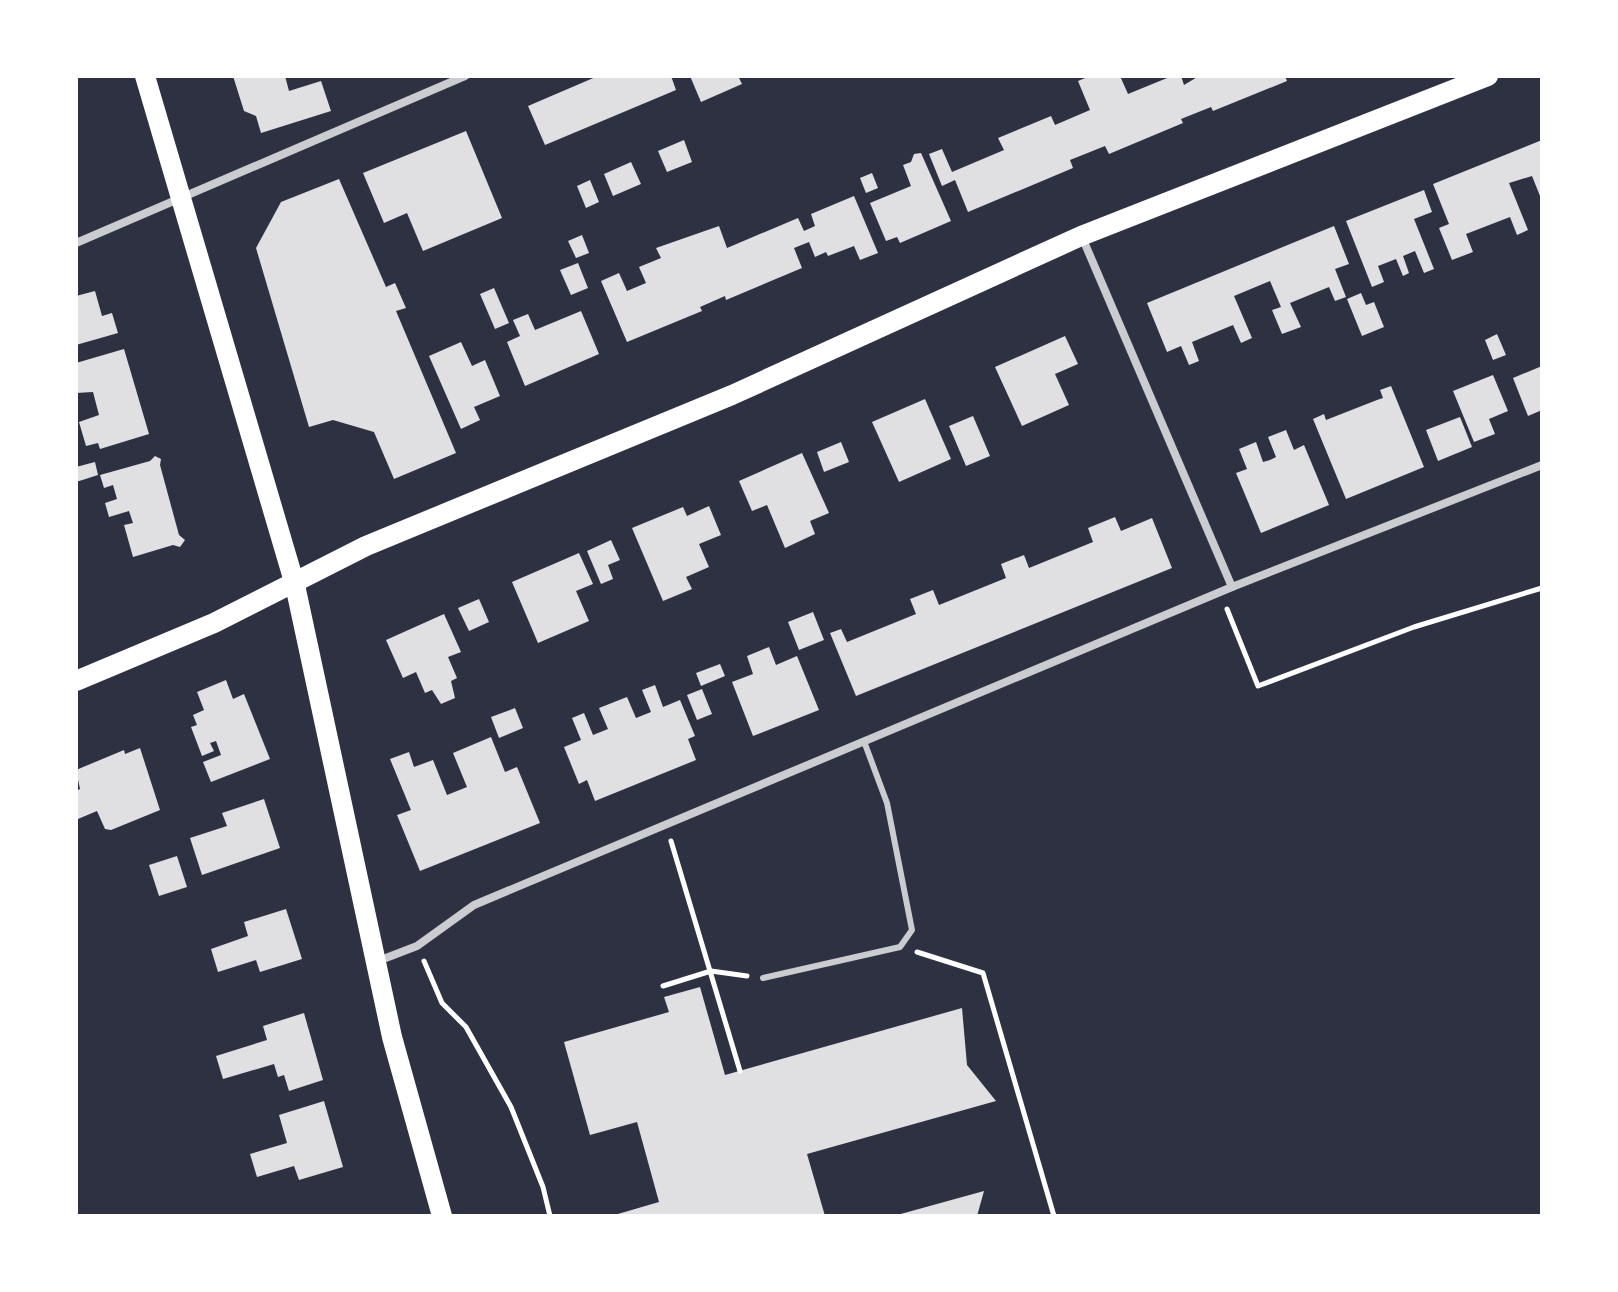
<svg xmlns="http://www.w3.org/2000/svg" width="1618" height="1292" viewBox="0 0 1618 1292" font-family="'Archivo Narrow',sans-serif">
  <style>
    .building { fill: #e0e0e3 }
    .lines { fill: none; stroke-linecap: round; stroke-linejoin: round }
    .path { stroke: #fff; stroke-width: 5 }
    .service { stroke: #caccd0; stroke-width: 6 }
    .minor { stroke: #caccd0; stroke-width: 8 }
    .primary { stroke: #fff; stroke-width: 20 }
  </style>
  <rect width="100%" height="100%" fill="#2d3142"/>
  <g class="building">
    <polygon points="233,76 285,76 289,91 321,81 331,111 261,133 256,116 244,111"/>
    <polygon points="598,76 671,76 676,90 545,145 528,106"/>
    <polygon points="690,76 738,76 742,84 701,102"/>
    <polygon points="1090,76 1120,76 1128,94 1172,76 1181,76 1184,85 1199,76 1285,76 1287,81 1213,111 1211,107 1181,119 1183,123 1109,154 1105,146 1070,160 1073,168 968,212 955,180 942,186 929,154 942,149 952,172 1004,150 998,138 1051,116 1055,125 1090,110 1078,81"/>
    <polygon points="466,131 502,218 423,251 407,213 384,223 363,173"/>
    <polygon points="684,140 692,162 667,172 658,151"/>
    <polygon points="1542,140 1542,201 1532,176 1509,183 1528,230 1517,235 1510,217 1466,234 1473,252 1452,260 1439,228 1449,224 1433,184"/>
    <polygon points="921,153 951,221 900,243 897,237 886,241 870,203 911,186 903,165 911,162 914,154"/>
    <polygon points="631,162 641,184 613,196 604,174"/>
    <polygon points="872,173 878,188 866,193 860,178"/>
    <polygon points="339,179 386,287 395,283 406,308 396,311 456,453 394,479 374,432 333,420 309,427 256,248 281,202"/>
    <polygon points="590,180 599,202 586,208 577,186"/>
    <polygon points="1424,190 1432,212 1414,219 1434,269 1424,273 1415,251 1403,256 1409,273 1403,276 1396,259 1378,266 1384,282 1372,287 1346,221"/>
    <polygon points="854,196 878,253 860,260 854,246 828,256 826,252 815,257 809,242 794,248 802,268 726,300 725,296 700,307 702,311 627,342 601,281 619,273 627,291 646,283 639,267 661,258 656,248 719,226 727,248 798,218 804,231 815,226 811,214"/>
    <polygon points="1334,226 1349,264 1335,269 1346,297 1335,301 1329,287 1290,303 1301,327 1282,334 1272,310 1281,307 1270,281 1234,296 1252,338 1241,343 1233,325 1192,342 1199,361 1189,365 1181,346 1167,352 1147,303"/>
    <polygon points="582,235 589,253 576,258 568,241"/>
    <polygon points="578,263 588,288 571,295 560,270"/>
    <polygon points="494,288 509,323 495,329 480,294"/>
    <polygon points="95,291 102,316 112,313 118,333 76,345 76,296"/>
    <polygon points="1361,293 1366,305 1374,302 1384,327 1362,336 1347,299"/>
    <polygon points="581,311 599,354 525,386 507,342 520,336 513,320 528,314 535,330"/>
    <polygon points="1497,334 1506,355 1493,360 1485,340"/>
    <polygon points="1065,336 1078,364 1055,374 1069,405 1022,426 995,367"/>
    <polygon points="461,342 472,366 485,360 500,396 474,407 480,420 461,429 429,356"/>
    <polygon points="124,349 149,434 100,449 98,443 86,446 79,422 99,415 93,392 76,393 76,363"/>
    <polygon points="1542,366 1542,410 1528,416 1513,378"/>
    <polygon points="1493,375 1508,411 1489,419 1495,434 1474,442 1453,391"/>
    <polygon points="1391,386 1424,467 1346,499 1313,419 1324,414 1326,420 1377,400 1383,398 1380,390"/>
    <polygon points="925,399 951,459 899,482 872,422"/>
    <polygon points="973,416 990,456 966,466 949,426"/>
    <polygon points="1460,417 1472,447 1438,461 1426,430"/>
    <polygon points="1286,430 1294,450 1304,445 1329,505 1261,533 1236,473 1247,469 1239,449 1256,442 1263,462 1270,460 1276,457 1268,437"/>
    <polygon points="841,442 849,462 824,472 817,452"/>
    <polygon points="802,453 829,513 810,521 815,534 785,548 767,505 752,511 739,481"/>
    <polygon points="155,456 161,459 160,465 179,535 185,540 180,547 173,545 133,557 124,525 133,523 129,511 109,517 105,503 117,499 113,485 104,488 100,475 150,461"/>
    <polygon points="95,462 98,475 76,482 76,467"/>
    <polygon points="709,506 721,535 699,544 709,567 686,577 692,589 663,601 632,528 683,507 687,516"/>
    <polygon points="1115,517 1121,531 1152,518 1172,568 856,696 830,633 841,629 847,642 916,614 910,599 933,590 939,605 1006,578 1001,564 1024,555 1029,568 1093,542 1088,528"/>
    <polygon points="611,540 620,560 608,565 613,579 601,584 587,551"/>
    <polygon points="579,553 593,584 576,591 589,621 538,643 512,582"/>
    <polygon points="479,599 489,622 469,631 458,608"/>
    <polygon points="813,612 824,640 799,650 788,622"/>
    <polygon points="444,614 461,652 448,657 457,678 451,681 455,698 441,704 432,690 425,693 416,672 403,678 386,640"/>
    <polygon points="769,647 776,665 797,656 819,710 753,736 732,682 753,674 747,656"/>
    <polygon points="720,664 725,676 701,686 696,673"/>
    <polygon points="226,680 233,699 244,694 270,759 211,782 203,762 221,755 216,741 210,743 214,751 202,756 191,727 197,725 193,715 204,710 197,692"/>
    <polygon points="655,685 663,707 680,700 695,736 688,739 696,760 595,801 587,780 579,784 564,747 581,740 572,718 584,713 593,735 608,729 599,708 627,697 636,718 651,712 642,690"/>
    <polygon points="702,689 712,714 697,720 687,695"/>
    <polygon points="515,708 523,728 499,738 491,717"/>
    <polygon points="491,737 505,772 517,767 540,823 420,871 397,815 411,810 390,759 409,752 414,767 433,760 447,795 467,787 453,753"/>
    <polygon points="140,748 160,810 111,830 105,829 97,811 78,819 76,791 80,789 76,770 124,750 125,754"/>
    <polygon points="264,799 280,848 202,875 190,838 227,826 222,813"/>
    <polygon points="177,856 187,887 159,896 149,865"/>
    <polygon points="286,909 302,959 260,972 256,960 218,972 211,949 248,936 244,922"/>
    <polygon points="700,987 725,1075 962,1008 967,1065 996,1101 807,1154 825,1216 611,1216 659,1202 637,1122 590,1135 564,1042 669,1012 664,997"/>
    <polygon points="304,1013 323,1080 289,1091 284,1075 278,1077 274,1064 223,1079 216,1056 267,1040 263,1026"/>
    <polygon points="324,1101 343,1167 299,1180 294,1166 257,1177 250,1154 287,1143 279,1115"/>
    <polygon points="984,1191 977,1216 897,1216 897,1215"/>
  </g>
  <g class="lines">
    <g class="path">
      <polyline points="1227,609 1258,686 1414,627 1542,588"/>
      <polyline points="671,841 740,1071"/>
      <polyline points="917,952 983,973 1054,1216"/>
      <polyline points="424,961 442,1003 466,1027 511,1107 543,1187 550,1216"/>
      <polyline points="663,986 711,971 747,976"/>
    </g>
    <polyline class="service" points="763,978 900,947 912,930 887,803 865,744"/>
    <g class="minor">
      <polyline points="1082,237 1232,587"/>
      <polyline points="76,243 465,76"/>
      <polyline points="378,961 417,946 474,905 1232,587 1542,465"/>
    </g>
    <g class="primary">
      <polyline points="145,76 295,585 392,1037 442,1216"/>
      <polyline points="76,681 214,623 366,546 732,395 1081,236 1488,76"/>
    </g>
  </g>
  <rect width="1618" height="1292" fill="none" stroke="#ffffff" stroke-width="156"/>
</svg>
